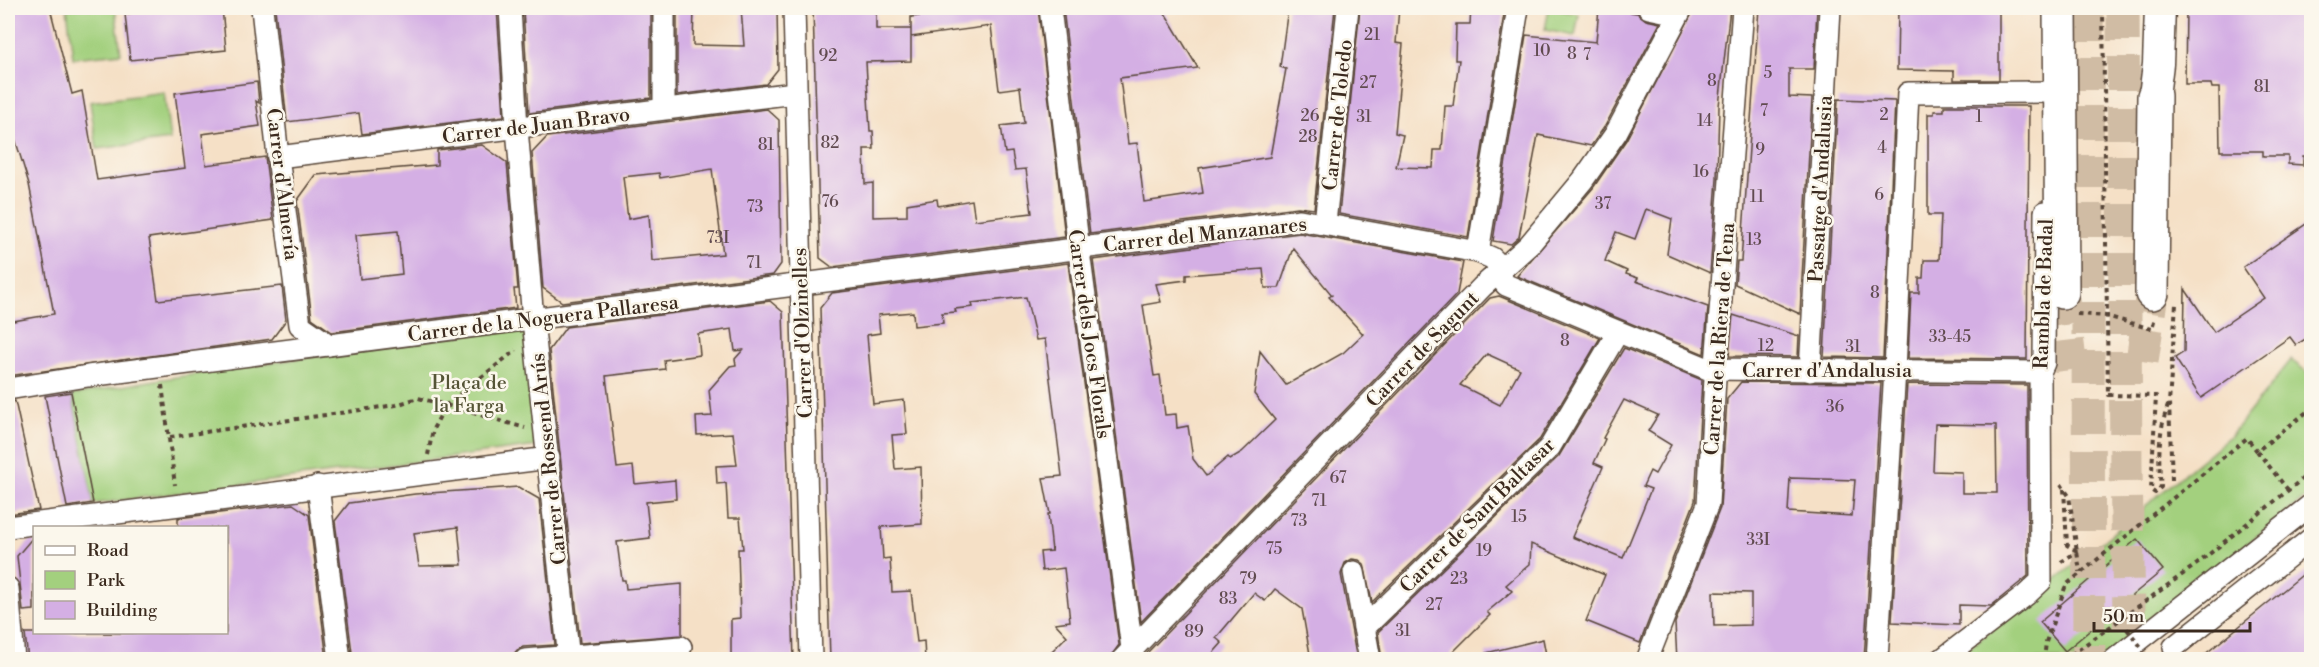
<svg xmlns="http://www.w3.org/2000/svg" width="2319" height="667" viewBox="0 0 2319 667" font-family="'Libre Bodoni',serif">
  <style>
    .green { fill: #a3d07e; stroke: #6f7d4e; stroke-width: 1.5 }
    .building { fill: #d4afe4; fill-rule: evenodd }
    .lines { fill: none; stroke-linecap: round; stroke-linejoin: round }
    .primary-tunnel { stroke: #d0bca4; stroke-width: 33; stroke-dasharray: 33 16; stroke-linecap: butt }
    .street-casing { stroke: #574537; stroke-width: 24 }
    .secondary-casing { stroke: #574537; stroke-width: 33 }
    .primary-casing { stroke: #574537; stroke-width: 36 }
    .path { stroke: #574537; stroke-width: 4; stroke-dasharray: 4.5 4.5; stroke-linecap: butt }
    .street { stroke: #fff; stroke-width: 21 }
    .secondary { stroke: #fff; stroke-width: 30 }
    .primary { stroke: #fff; stroke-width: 33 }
    .path-bridge { stroke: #574537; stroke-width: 4; stroke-dasharray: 4.5 4.5; stroke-linecap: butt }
    .labels { text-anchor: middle; stroke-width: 5; stroke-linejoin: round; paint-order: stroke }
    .number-label { font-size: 16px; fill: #614b50 }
    .street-label { font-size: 20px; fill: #3b2a1e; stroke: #fbf7ec }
    .park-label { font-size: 20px; fill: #555436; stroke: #fbf7ec }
  </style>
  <rect width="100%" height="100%" fill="#fbf7ec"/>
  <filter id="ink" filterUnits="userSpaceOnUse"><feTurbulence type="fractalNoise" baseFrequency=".0167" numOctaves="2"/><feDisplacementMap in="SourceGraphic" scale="12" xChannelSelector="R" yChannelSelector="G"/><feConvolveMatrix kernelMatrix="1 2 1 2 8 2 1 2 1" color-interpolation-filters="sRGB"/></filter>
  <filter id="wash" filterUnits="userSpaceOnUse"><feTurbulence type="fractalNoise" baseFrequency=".008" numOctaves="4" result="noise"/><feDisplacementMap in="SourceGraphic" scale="24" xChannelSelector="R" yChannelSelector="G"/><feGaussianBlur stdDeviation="1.35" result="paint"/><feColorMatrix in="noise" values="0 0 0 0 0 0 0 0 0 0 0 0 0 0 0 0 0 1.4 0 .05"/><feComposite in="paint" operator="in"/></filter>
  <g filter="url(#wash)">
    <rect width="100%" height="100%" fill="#f5e0c6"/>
    <g class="green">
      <polygon points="67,8 115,8 121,53 73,58"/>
      <polygon points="1549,8 1579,14 1575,36 1545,30"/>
      <polygon points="164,92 170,140 97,149 90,102"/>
      <polygon points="503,328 527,330 537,446 93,504 72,395 150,381"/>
      <polygon points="2291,360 2311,375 2311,493 2102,659 1954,660 2084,557 2231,435"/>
    </g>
    <g id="blocks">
      <g class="building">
        <polygon points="8,8 50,8 72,94 82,91 97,180 185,168 175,93 257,82 259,103 256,101 260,126 202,134 206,165 265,157 273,220 149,238 158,300 282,286 286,320 272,339 8,376 8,322 54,314 29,184 8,116"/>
        <polygon points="172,8 222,8 226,50 130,60 125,14 173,9"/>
        <polygon points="275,8 497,8 504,116 362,134 359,113 287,122"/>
        <polygon points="523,8 651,8 651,98 529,113"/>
        <polygon points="677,8 694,8 693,45 744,46 741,8 777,8 778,69 766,84 677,95"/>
        <polygon points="813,8 866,8 866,11 876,11 876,29 911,29 911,61 866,62 870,131 873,131 874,149 864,149 865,184 873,183 873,217 907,216 907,204 937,199 938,206 972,200 975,220 1032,213 1026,169 1015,170 1012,152 1005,153 1001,126 1024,123 1020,87 999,90 991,26 911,37 911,17 962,11 962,8 1038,8 1065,237 832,267 820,258"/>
        <polygon points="1063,8 1162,8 1198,68 1120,78 1128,144 1137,143 1144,202 1203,193 1199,168 1270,157 1286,69 1280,67 1288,8 1335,8 1314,209 1298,207 1090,234"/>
        <polygon points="1360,8 1399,8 1396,43 1403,44 1395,133 1403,135 1396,167 1433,168 1434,150 1442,150 1445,106 1453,106 1459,60 1455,60 1456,24 1470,24 1471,8 1505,8 1468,237 1339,214"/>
        <polygon points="1599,8 1637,13 1646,20 1660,23 1605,126 1591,146 1538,135 1519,237 1511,244 1493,241 1526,35 1596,42"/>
        <polygon points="1695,8 1730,8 1719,106 1717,179 1710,273 1667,254 1672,219 1646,209 1635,239 1616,232 1605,261 1627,271 1626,274 1638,278 1636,281 1708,307 1704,354 1517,276 1593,188 1626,140"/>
        <polygon points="1759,8 1817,8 1814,69 1789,69 1789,97 1812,98 1800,314 1735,284 1737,261 1741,261"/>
        <polygon points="1898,8 1999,8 1999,80 1954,80 1954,71 1897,70"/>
        <polygon points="2186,8 2312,8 2312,156 2303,156 2303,165 2288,164 2288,156 2263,156 2263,151 2220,151 2219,88 2212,88 2211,84 2185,84"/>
        <polygon points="1838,99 1895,101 1883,358 1824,357"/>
        <polygon points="1944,106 2029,106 2027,359 1908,358 1911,293 1919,293 1919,278 1923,278 1924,260 1939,260 1941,215 1928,215 1928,114 1934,114 1934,111 1944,111"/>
        <path d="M767,109L779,120L781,264L773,275L562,302L543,288L532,153L547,137ZM712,169L723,254L652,261L649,215L628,219L623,177L659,173L660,178Z"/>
        <path d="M482,145L507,163L518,289H514L516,308L332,332L312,318L297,201L316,175L437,165V150ZM398,231L402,274L360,279L356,235Z"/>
        <polygon points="2312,220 2312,335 2296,345 2290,337 2201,398 2175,358 2184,352 2185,289 2214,332 2264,298 2243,267"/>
        <path d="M1300,233L1463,262L1457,294L1141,622L1093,260ZM1293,248L1332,295L1329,297L1363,334L1343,353L1286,385L1260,351L1254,394L1275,420L1242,452L1230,459L1228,457L1206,476L1193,459L1188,426L1177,428L1176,414L1165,415L1160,375L1154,376L1143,305L1161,302L1156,284L1186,280V275L1263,269L1265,288H1279Z"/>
        <polygon points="1068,263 1119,645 1108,660 1043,660 1067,636 1055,623 1070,621 1064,568 1042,571 1040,552 1052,551 1048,514 1050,514 1043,478 1062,476 1045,339 1036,340 1026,297 972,303 973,307 955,309 956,312 942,313 943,323 914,326 913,312 878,315 880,333 867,335 873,404 904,400 907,434 892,435 895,469 921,467 922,524 881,527 883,559 890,558 892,592 911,591 917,642 924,641 925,660 830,660 820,308 832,293"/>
        <path d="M1499,296L1600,338L1540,439L1372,602L1364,564L1359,560L1352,559L1345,563L1341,574L1357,660H1311L1302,609L1275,589L1265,601L1254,593L1216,638L1222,643L1207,660H1147V653L1490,298ZM1487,354L1520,369L1500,405L1460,385Z"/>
        <polygon points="770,301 783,312 794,660 731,660 731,619 740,618 738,549 743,549 740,518 728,518 726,483 717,484 716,466 737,465 733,433 697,435 696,417 712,416 709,390 730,366 736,365 735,359 743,350 735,351 732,329 698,334 700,355 664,360 665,369 606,376 617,468 633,466 635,484 675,480 676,499 646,502 650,538 617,542 622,580 625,580 626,589 682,584 682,635 580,643 549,350 566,327"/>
        <polygon points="1733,315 1799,336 1798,357 1729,356"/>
        <path d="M1624,348L1702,380L1695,501L1640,643L1586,621L1605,575L1531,544L1530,564L1506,585L1512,591L1487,612L1490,615L1447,658L1382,660L1378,632L1559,456ZM1624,400L1658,415L1648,431L1671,445L1655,474L1650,471L1643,486L1651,489L1623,558L1572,537L1603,467L1594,463L1605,439L1603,438Z"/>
        <path d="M1741,382L1881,383L1864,660H1677L1675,623L1720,508L1727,399ZM1790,478L1855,480L1852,516L1788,512ZM1713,592L1751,593V625L1714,626Z"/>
        <path d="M1907,384L2027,385L2028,576L1991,606L1959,605V625L1892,622ZM1935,424L1996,425L1997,493H1962V472L1933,471Z"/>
        <polygon points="71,392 93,503 67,507 45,396"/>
        <polygon points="15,401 39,510 8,514 8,402"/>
        <path d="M518,487L539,499L555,645L523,647L517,650L513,655L469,660H353L335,521L349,503L415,494ZM458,527L462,565L419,566L414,533Z"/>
        <polygon points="293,504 309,515 327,660 28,660 25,633 226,633 226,528 178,528 178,518"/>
        <polygon points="34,536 34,610 23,611 17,556"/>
        <polygon points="2137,539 2163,570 2065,651 2040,622"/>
        <polygon points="2312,567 2312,660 2198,660 2258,611"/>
        <polygon points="1543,639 1547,660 1487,660 1486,653"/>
      </g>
    </g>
  </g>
  <g filter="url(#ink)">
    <use href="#blocks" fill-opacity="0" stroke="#574537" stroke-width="1.5"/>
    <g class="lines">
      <g class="primary-tunnel">
        <polyline points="2087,8 2089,660"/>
        <polyline points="2123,8 2126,469 2130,660"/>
        <polyline points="2062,292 2071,370"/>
        <polyline points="2142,361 2152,293"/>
      </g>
      <defs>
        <g id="street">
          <polyline points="262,8 278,157 300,325 329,345"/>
          <polyline points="510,8 517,128 533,320 569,660"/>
          <polyline points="664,8 664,108"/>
          <polyline points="794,8 811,660"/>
          <polyline points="1050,8 1080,259 1133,656"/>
          <polyline points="1649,8 1673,13"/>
          <polyline points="278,157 795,93"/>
          <polyline points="1325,223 1348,8"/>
          <polyline points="1478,252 1518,8"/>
          <polyline points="1810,371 1830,8"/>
          <polyline points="8,389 88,376 1300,220 1478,252 1492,258 1502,268 1501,278 1506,285 1708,369 2040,372"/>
          <polyline points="318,486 340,660"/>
          <polyline points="8,527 549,458"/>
          <polyline points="1354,572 1370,660"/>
          <polyline points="8,588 14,660"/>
          <polyline points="1364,628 1550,447 1618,332"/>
          <polyline points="2174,647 2312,538"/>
          <polyline points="525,660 681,647"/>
          <polyline points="1122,660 1482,287 1529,245 1583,180 1616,133 1682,8"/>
          <polyline points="1647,660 1708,504 1715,378 1743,8"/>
          <polyline points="1877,660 1895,370 1908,93 2047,92"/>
          <polyline points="1941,660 2026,595 2041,581 2040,372 2044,363 2045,212"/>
          <polyline points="2114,660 2312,504"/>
        </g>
        <polyline id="secondary" points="2154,96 2158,64 2160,8"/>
        <g id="primary">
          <polyline points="2060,8 2062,292"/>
          <polyline points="2152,293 2154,96"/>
        </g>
      </defs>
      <use href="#street" class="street-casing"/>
      <use href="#secondary" class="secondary-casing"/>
      <use href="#primary" class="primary-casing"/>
      <g class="path">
        <path d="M2103,8L2108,395L2156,396L2151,490L2155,493L2161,487C2158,458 2158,431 2169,403"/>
        <polyline points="2077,314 2106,316 2152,329 2155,317"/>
        <polyline points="162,385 175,485"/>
        <polyline points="170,437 396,405 418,398 446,405 516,350"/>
        <polyline points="428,455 433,429 446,405 525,428"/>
        <polyline points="2172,480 2169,403 2176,304"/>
        <polyline points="2061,484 2069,496 2080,572"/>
        <polyline points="2064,489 2067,545 2077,551"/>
        <polyline points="2288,490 2257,451 2312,408"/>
        <polyline points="2061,562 2078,551"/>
        <polyline points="2044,660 2046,642 2066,585 2247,438 2257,451"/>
        <polyline points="2064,660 2197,564 2312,471"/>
      </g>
      <use href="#street" class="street"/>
      <use href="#secondary" class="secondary"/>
      <use href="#primary" class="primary"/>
      <polyline class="path-bridge" points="2127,629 2142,648"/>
    </g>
  </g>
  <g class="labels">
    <g class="number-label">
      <text x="1372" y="40">21</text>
      <text x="1542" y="56">10</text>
      <text x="1572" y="59">8</text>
      <text x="1587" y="60">7</text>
      <text x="828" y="61">92</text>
      <text x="1768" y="78">5</text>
      <text x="1712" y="86">8</text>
      <text x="1368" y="88">27</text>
      <text x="2262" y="92">81</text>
      <text x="1764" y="116">7</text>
      <text x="1884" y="120">2</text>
      <text x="1310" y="121">26</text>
      <text x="1364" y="122">31</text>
      <text x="1979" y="122">1</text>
      <text x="1705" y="126">14</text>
      <text x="1308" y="142">28</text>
      <text x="830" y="148">82</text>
      <text x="766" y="150">81</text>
      <text x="1882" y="153">4</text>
      <text x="1760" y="155">9</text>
      <text x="1701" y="177">16</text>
      <text x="1879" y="200">6</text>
      <text x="1757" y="202">11</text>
      <text x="830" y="207">76</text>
      <text x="1603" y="209">37</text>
      <text x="755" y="212">73</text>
      <text x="718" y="243">73I</text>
      <text x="1754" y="245">13</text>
      <text x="754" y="268">71</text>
      <text x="1875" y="298">8</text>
      <text x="1950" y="342">33-45</text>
      <text x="1565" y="346">8</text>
      <text x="1766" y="351">12</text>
      <text x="1853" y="352">31</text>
      <text x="1835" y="412">36</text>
      <text x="1338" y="483">67</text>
      <text x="1319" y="506">71</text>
      <text x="1519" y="522">15</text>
      <text x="1299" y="526">73</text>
      <text x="1758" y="545">33I</text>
      <text x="1274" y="554">75</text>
      <text x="1484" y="556">19</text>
      <text x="1248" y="584">79</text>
      <text x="1459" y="584">23</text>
      <text x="1228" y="604">83</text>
      <text x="1434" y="610">27</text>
      <text x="1403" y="636">31</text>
      <text x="1194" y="637">89</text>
    </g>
    <g class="street-label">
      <text transform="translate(1337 115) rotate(-84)" y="7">Carrer de Toledo</text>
      <text transform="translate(536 125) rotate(-7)" y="7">Carrer de Juan Bravo</text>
      <text transform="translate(283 184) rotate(83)" y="7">Carrer d'Almería</text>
      <text transform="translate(1820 189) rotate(-87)" y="7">Passatge d'Andalusia</text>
      <text transform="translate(1205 234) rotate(-6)" y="7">Carrer del Manzanares</text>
      <text transform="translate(2043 294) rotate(-88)" y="7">Rambla de Badal</text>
      <text transform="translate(543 318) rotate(-7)" y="7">Carrer de la Noguera Pallaresa</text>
      <text transform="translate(802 333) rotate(-92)" y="7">Carrer d'Olzinelles</text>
      <text transform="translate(1090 334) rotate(82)" y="7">Carrer dels Jocs Florals</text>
      <text transform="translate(1719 339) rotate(-86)" y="7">Carrer de la Riera de Tena</text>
      <text transform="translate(1422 349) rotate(-46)" y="7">Carrer de Sagunt</text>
      <text x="1827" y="377">Carrer d'Andalusia</text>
      <text transform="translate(548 459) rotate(-96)" y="7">Carrer de Rossend Arús</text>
      <text transform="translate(1477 515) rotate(-45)" y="7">Carrer de Sant Baltasar</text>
    </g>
    <g class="park-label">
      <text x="469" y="389">Plaça de<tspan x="469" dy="23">la Farga</tspan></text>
    </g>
  </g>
  <rect width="2319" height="667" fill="none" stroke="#fbf7ec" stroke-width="30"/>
  <rect x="33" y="526" width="195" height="108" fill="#fbf7ec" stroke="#aea59a" stroke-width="1.5"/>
  <rect x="45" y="546" width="30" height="9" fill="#ffffff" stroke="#aea59a" stroke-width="1.5"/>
  <text x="87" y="556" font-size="18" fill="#3b2a1e">Road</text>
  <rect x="45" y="571" width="30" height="18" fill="#a3d07e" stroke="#aea59a" stroke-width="1.5"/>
  <text x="87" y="586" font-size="18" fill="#3b2a1e">Park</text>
  <rect x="45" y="601" width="30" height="18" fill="#d4afe4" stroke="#aea59a" stroke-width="1.5"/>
  <text x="87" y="616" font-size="18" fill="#3b2a1e">Building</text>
  <path d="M2094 622v9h156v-9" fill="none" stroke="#3b2a1e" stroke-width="3"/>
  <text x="2103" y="622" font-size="18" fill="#3b2a1e" stroke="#fbf7ec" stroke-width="4.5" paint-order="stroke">50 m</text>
</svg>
